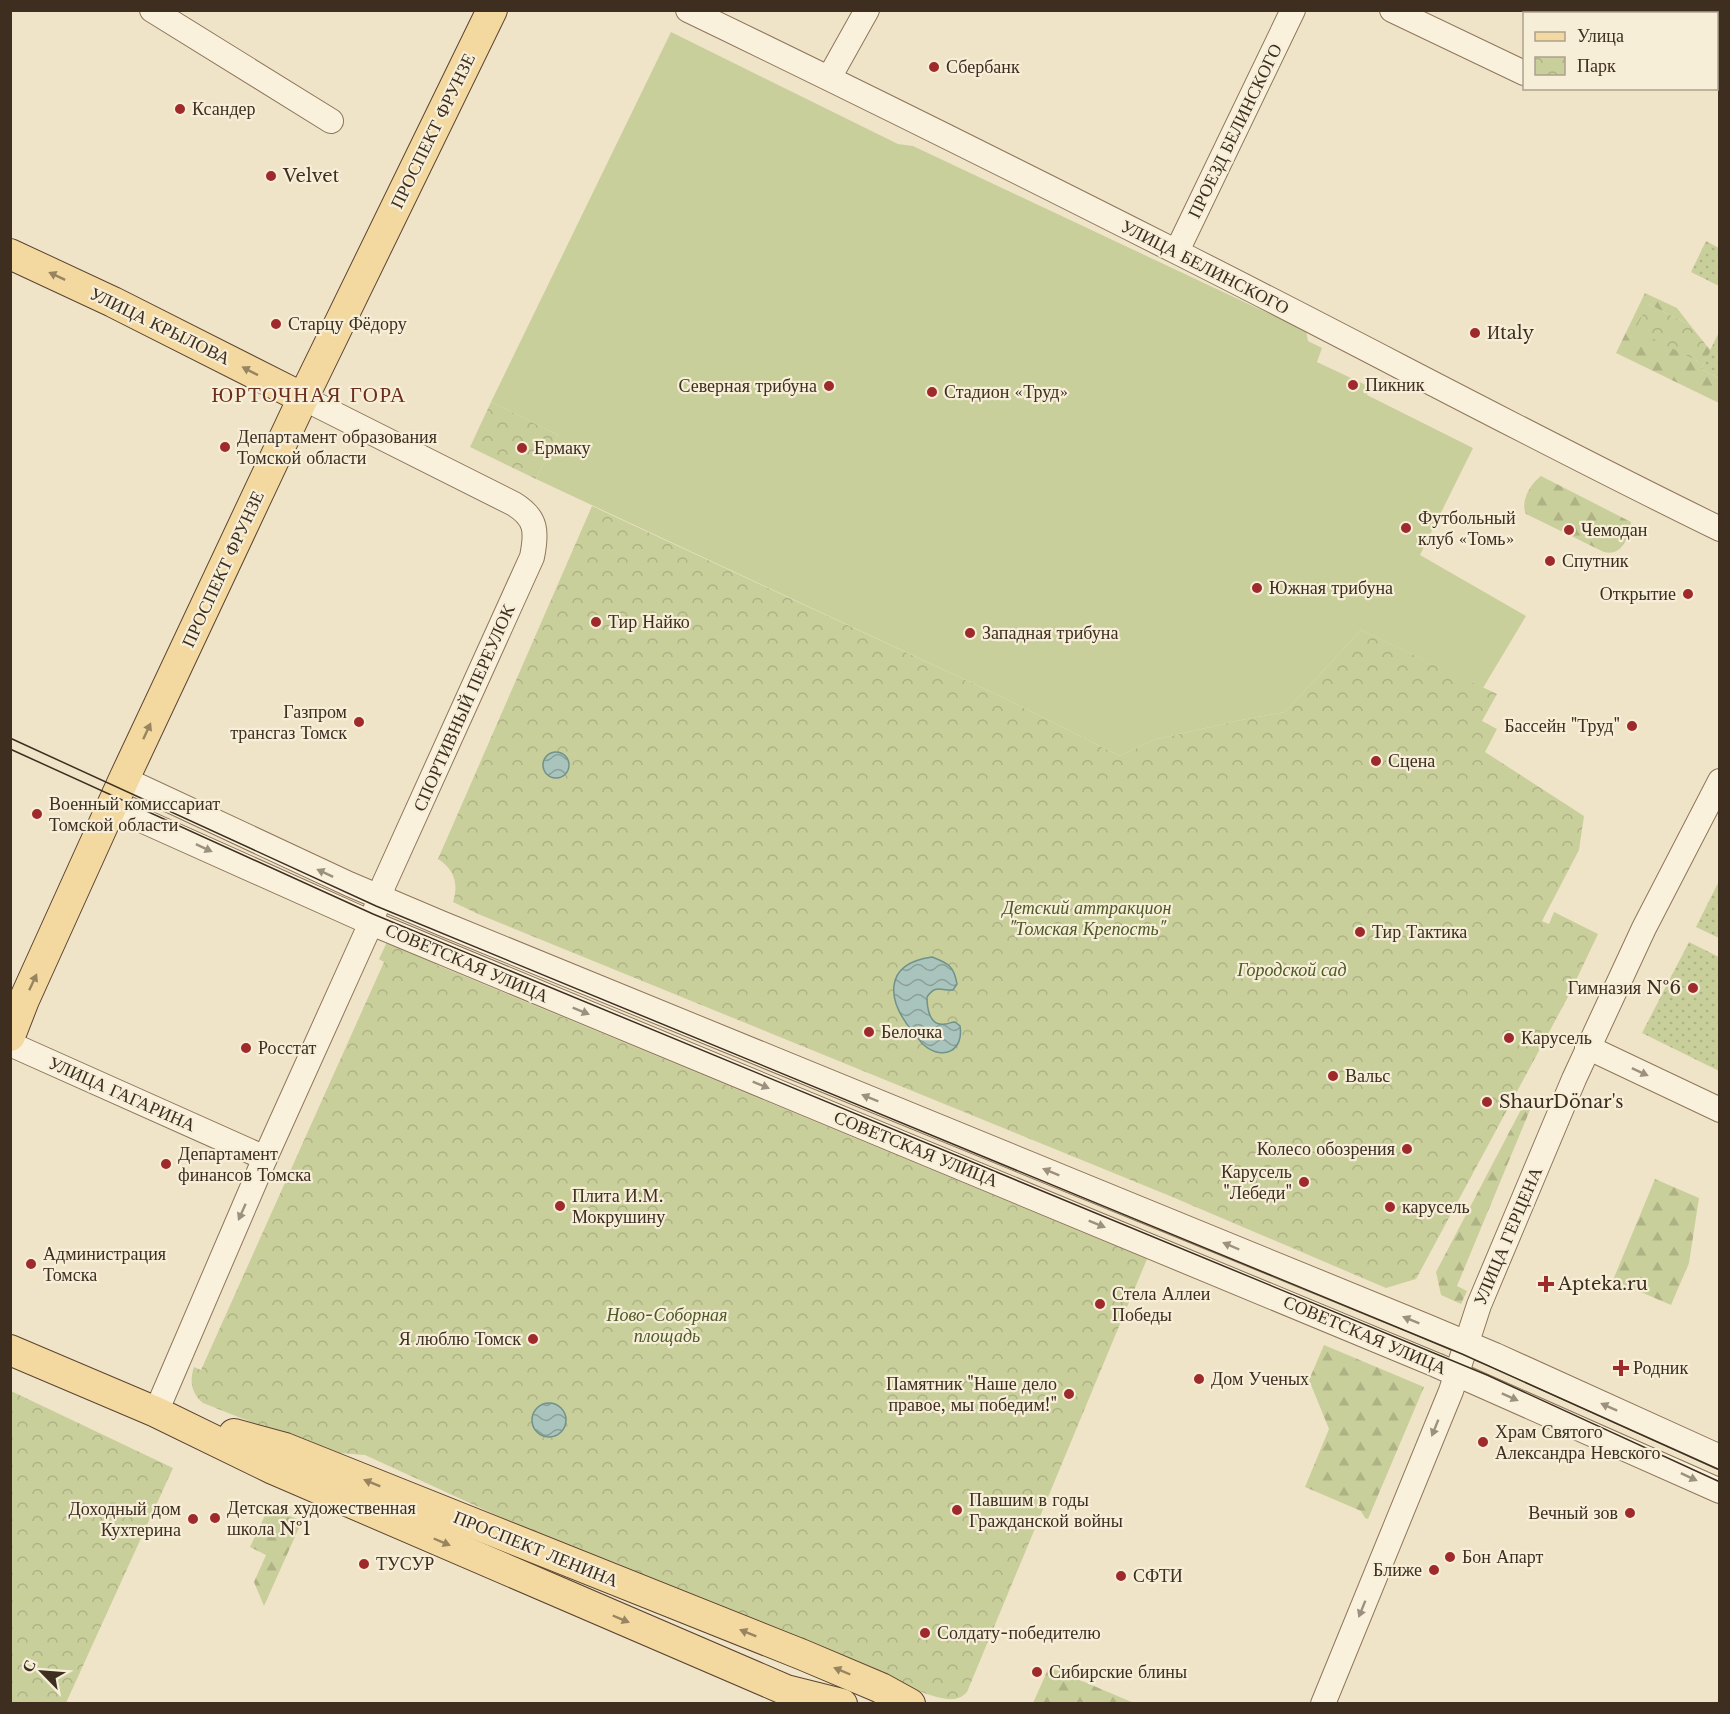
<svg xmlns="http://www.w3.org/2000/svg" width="1730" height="1714" viewBox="0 0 1730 1714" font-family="'Libre Baskerville',serif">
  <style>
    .grass { fill: url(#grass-dots) }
    .forest { fill: url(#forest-firs) }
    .park { fill: url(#park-crowns) }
    .pitch { fill: #c9cf9b }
    .water { fill: url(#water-waves); stroke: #6f938a; stroke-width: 1.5 }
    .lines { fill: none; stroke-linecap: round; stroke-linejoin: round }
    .minor-casing { stroke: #8d765c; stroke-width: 26 }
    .major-casing { stroke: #5b4430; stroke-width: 32 }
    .minor { stroke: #faf1dc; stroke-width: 24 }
    .major { stroke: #f3d9a0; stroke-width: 30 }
    .tram { stroke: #3d2e20; stroke-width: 1.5 }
    .oneway { fill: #988460 }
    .oneway2 { fill: #9c907e }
    .poi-dot { fill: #9e2a2b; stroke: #f7eed8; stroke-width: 2 }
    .labels { text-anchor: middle; stroke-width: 4.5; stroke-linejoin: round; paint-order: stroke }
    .poi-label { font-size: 18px; fill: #3d2e20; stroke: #f7eed8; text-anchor: start }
    .street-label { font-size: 18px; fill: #3d2e20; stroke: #f7eed8 }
    .park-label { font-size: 18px; font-style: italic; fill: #4d5a26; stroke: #f7eed8 }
    .quarter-label { font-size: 21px; letter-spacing: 1.5px; fill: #6b2e1e; stroke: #f7eed8 }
  </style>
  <defs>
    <pattern id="grass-dots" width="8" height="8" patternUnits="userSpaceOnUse" patternTransform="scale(1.5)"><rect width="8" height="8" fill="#c9cf9b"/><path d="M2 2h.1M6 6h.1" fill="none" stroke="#aeb285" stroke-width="1.8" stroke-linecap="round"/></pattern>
    <pattern id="forest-firs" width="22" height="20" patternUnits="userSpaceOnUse" patternTransform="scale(1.5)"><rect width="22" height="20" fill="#c9cf9b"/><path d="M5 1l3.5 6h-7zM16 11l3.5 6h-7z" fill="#aeb285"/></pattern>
    <pattern id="park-crowns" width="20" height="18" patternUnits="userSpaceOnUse" patternTransform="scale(1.5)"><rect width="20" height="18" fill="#c9cf9b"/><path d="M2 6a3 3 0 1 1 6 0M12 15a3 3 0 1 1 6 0" fill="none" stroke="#aeb285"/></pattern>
    <pattern id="water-waves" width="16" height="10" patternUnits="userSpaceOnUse" patternTransform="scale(1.5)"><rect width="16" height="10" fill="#a9c4bc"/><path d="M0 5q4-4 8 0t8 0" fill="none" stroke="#8ba098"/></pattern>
  </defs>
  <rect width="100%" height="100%" fill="#f0e4c8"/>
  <g class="grass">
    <polygon points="1706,241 1719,248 1719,286 1691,272"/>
    <polygon points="1719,332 1719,378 1701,369"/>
    <polygon points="1719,881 1720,938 1719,938 1696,927"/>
    <polygon points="1689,942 1719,957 1719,1071 1642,1033"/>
  </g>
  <g class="forest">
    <polygon points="1645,293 1677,308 1690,325 1648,304 1697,361 1706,345 1711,350 1701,369 1719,378 1719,403 1616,353"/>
    <path d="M1541,476L1631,522C1629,536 1622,557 1604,552L1526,514C1520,502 1530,484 1541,476Z"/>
    <polygon points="1525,1102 1532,1105 1457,1286 1467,1291 1461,1304 1441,1295 1436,1272"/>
    <polygon points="1655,1179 1699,1198 1689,1263 1671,1305 1613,1280"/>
    <polygon points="1324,1345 1424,1387 1368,1519 1365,1518 1361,1511 1305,1487 1329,1429 1309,1380"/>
    <polygon points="269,1507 302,1521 264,1606 254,1582 266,1555 250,1547"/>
    <polygon points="1049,1667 1134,1703 1033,1703"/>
  </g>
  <g class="park">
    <polygon points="1648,304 1690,325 1706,345 1698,361 1635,330"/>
    <polygon points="491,402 558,435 536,479 470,447"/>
    <path d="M592,506L1002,697L1120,756L1153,740L1241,720L1285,712L1361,630L1497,694L1482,721L1497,729L1485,752L1584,816L1579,850L1542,921L1549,924L1554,912L1598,934L1569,995L1416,1279L1386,1288L1170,1196L478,914L453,902C459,884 454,869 438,859Z"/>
    <path d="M387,942L435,958L437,965L1147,1259L967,1692C963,1696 960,1698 954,1699C938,1701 902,1684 885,1677L529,1534L509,1521L365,1455L326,1452L203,1403C192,1394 189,1382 194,1367L201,1370L384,962L379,959Z"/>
    <polygon points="11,1391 173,1468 66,1703 11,1703"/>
  </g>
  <polygon class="pitch" points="671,32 898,144 913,146 1306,331 1308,341 1322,348 1317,362 1370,387 1367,395 1473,448 1420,555 1526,616 1483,688 1361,630 1285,712 1241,720 1153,740 1120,756 1002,697 536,479 558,435 491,402"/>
  <g class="water">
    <circle cx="556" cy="765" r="13"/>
    <path d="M932,957C948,963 954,966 957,984L953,990C940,991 936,984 927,997C927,1007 929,1027 945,1024C948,1024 951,1022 955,1022L960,1026C964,1050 944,1061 925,1046C921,1043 917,1037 913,1032C887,1001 882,964 932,957Z"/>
    <circle cx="549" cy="1420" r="17"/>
  </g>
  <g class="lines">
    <defs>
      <g id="minor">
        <polyline points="152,10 331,121"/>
        <path d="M688,10C852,89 1015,170 1177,252C1358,343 1537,440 1720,529"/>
        <polyline points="1392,10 1524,73"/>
        <polyline points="1585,14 1587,10"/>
        <polyline points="829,78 867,10"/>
        <polyline points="1177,251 1293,10"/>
        <polyline points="124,779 349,884 441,923 1426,1326 1495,1355 1720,1457"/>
        <polyline points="112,807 371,923 1436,1365 1720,1491"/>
        <polyline points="10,1044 265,1158"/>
        <polyline points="1587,1047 1720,1110"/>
        <path d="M156,1412L265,1158L371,923L384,884L532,557C537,532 537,518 514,504L303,398"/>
        <polyline points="1323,1704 1451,1391 1479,1305 1574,1079 1644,928 1720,781"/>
      </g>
      <g id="major">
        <polyline points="10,254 113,302 303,398"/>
        <polyline points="10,1036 24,1000 124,779 303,398 492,10"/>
        <polyline points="10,1350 156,1412 273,1469 786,1690 842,1704"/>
        <polyline points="234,1434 285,1448 803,1655 881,1688 910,1704"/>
      </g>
    </defs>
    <use href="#minor" class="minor-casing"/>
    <use href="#major" class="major-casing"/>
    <use href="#minor" class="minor"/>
    <use href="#major" class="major"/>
    <g class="tram">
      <polyline points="10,738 376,906 1462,1354 1720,1470"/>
      <polyline points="10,749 373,914 1487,1375 1720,1482"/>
    </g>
  </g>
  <defs><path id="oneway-solid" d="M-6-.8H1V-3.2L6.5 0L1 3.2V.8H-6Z" transform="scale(1.5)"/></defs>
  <g class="oneway">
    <use href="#oneway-solid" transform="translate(57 276) rotate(-155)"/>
    <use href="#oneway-solid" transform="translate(250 371) rotate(-153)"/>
    <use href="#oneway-solid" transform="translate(147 731) rotate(-65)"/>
    <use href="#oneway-solid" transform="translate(33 982) rotate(-65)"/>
    <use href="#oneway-solid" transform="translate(372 1483) rotate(-158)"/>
    <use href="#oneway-solid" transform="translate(442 1542) rotate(23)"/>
    <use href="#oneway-solid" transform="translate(621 1619) rotate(23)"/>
    <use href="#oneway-solid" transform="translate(748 1633) rotate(-158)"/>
    <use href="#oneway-solid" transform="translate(842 1671) rotate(-157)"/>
  </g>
  <g class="oneway2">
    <use href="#oneway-solid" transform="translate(204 848) rotate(25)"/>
    <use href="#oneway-solid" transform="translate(325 873) rotate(-155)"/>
    <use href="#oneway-solid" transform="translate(581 1011) rotate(22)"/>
    <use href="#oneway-solid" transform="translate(1640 1072) rotate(25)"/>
    <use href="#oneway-solid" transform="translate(761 1085) rotate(22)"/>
    <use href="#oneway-solid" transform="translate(870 1098) rotate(-158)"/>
    <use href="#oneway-solid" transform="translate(1051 1172) rotate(-158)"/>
    <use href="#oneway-solid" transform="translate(242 1212) rotate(114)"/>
    <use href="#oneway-solid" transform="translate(1097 1224) rotate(22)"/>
    <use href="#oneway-solid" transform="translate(1231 1246) rotate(-157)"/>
    <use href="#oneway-solid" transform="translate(1411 1320) rotate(-158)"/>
    <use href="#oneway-solid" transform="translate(1510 1397) rotate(24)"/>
    <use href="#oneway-solid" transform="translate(1609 1407) rotate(-156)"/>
    <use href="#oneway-solid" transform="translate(1435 1428) rotate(112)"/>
    <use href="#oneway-solid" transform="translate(1689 1477) rotate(25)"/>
    <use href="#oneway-solid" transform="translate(1362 1609) rotate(112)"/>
  </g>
  <g class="poi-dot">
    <circle cx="934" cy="67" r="6"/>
    <circle cx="180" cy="109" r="6"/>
    <circle cx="271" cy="176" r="6"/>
    <circle cx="276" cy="324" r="6"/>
    <circle cx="1475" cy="333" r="6"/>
    <circle cx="1353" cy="385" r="6"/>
    <circle cx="829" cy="386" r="6"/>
    <circle cx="932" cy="392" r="6"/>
    <circle cx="225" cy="447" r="6"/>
    <circle cx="522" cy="448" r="6"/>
    <circle cx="1406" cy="528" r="6"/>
    <circle cx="1569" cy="530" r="6"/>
    <circle cx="1550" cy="561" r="6"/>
    <circle cx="1257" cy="588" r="6"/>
    <circle cx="1688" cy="594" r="6"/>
    <circle cx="596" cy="622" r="6"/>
    <circle cx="970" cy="633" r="6"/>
    <circle cx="359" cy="722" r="6"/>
    <circle cx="1632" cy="726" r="6"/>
    <circle cx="1376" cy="761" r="6"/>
    <circle cx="37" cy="814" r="6"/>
    <circle cx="1360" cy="932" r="6"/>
    <circle cx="1693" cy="988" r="6"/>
    <circle cx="869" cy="1032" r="6"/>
    <circle cx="1509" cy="1038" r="6"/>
    <circle cx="246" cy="1048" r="6"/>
    <circle cx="1333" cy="1076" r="6"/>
    <circle cx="1487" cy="1102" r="6"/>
    <circle cx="1407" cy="1149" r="6"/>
    <circle cx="166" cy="1164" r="6"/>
    <circle cx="1304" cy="1182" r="6"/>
    <circle cx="560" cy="1206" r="6"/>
    <circle cx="1390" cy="1207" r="6"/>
    <circle cx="31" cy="1264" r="6"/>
    <path d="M1543 1275h6v6h6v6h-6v6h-6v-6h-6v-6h6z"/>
    <circle cx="1100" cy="1304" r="6"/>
    <circle cx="533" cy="1339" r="6"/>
    <path d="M1618 1359h6v6h6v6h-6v6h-6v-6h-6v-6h6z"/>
    <circle cx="1199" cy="1379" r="6"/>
    <circle cx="1069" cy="1394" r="6"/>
    <circle cx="1483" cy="1442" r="6"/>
    <circle cx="957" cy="1510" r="6"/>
    <circle cx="1630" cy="1513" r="6"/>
    <circle cx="215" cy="1518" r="6"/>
    <circle cx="193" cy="1519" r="6"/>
    <circle cx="1450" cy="1557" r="6"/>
    <circle cx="364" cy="1564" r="6"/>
    <circle cx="1434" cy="1570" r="6"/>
    <circle cx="1121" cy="1576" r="6"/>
    <circle cx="925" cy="1633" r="6"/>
    <circle cx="1037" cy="1672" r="6"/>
  </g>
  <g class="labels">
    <g class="poi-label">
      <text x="946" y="73">Сбербанк</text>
      <text x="192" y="115">Ксандер</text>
      <text x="283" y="182">Velvet</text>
      <text x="288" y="330">Старцу Фёдору</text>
      <text x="1487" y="339">Иtaly</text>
      <text x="1365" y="391">Пикник</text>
      <text x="817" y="392" text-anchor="end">Северная трибуна</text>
      <text x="944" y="398">Стадион «Труд»</text>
      <text x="237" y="443">Департамент образования<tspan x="237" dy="21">Томской области</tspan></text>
      <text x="534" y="454">Ермаку</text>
      <text x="1418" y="524">Футбольный<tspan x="1418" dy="21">клуб «Томь»</tspan></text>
      <text x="1581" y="536">Чемодан</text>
      <text x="1562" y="567">Спутник</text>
      <text x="1269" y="594">Южная трибуна</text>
      <text x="1676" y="600" text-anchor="end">Открытие</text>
      <text x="608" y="628">Тир Найко</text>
      <text x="982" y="639">Западная трибуна</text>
      <text x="347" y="718" text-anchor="end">Газпром<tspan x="347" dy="21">трансгаз Томск</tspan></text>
      <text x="1620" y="732" text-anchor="end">Бассейн "Труд"</text>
      <text x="1388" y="767">Сцена</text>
      <text x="49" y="810">Военный комиссариат<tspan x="49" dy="21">Томской области</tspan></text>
      <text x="1372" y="938">Тир Тактика</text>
      <text x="1681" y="994" text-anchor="end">Гимназия №6</text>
      <text x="881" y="1038">Белочка</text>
      <text x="1521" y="1044">Карусель</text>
      <text x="258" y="1054">Росстат</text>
      <text x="1345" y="1082">Вальс</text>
      <text x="1499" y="1108">ShaurDönar's</text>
      <text x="1395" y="1155" text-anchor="end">Колесо обозрения</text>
      <text x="178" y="1160">Департамент<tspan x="178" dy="21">финансов Томска</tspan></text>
      <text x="1292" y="1178" text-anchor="end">Карусель<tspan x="1292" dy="21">"Лебеди"</tspan></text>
      <text x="572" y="1202">Плита И.М.<tspan x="572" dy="21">Мокрушину</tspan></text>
      <text x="1402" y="1213">карусель</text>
      <text x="43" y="1260">Администрация<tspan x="43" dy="21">Томска</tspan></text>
      <text x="1558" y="1290">Apteka.ru</text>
      <text x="1112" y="1300">Стела Аллеи<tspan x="1112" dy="21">Победы</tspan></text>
      <text x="521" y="1345" text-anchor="end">Я люблю Томск</text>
      <text x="1633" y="1374">Родник</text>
      <text x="1211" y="1385">Дом Ученых</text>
      <text x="1057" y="1390" text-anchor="end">Памятник "Наше дело<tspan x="1057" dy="21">правое, мы победим!"</tspan></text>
      <text x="1495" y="1438">Храм Святого<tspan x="1495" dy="21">Александра Невского</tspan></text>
      <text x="969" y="1506">Павшим в годы<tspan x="969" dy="21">Гражданской войны</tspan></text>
      <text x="227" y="1514">Детская художественная<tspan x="227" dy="21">школа №1</tspan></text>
      <text x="181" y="1515" text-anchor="end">Доходный дом<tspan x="181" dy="21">Кухтерина</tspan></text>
      <text x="1618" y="1519" text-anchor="end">Вечный зов</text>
      <text x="1462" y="1563">Бон Апарт</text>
      <text x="376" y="1570">ТУСУР</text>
      <text x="1422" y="1576" text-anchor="end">Ближе</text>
      <text x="1133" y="1582">СФТИ</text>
      <text x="937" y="1639">Солдату-победителю</text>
      <text x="1049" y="1678">Сибирские блины</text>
    </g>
    <g class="street-label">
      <text transform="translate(433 131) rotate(-64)" y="6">ПРОСПЕКТ ФРУНЗЕ</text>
      <text transform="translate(1235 131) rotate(-64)" y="6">ПРОЕЗД БЕЛИНСКОГО</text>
      <text transform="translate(1205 267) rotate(27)" y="6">УЛИЦА БЕЛИНСКОГО</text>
      <text transform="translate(160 326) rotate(26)" y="6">УЛИЦА КРЫЛОВА</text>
      <text transform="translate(223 569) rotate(-65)" y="6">ПРОСПЕКТ ФРУНЗЕ</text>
      <text transform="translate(464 708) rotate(-66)" y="6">СПОРТИВНЫЙ ПЕРЕУЛОК</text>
      <text transform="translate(467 963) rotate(23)" y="6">СОВЕТСКАЯ УЛИЦА</text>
      <text transform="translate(122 1094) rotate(24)" y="6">УЛИЦА ГАГАРИНА</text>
      <text transform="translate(916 1149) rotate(22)" y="6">СОВЕТСКАЯ УЛИЦА</text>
      <text transform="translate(1508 1236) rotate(-67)" y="6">УЛИЦА ГЕРЦЕНА</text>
      <text transform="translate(1365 1335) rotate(23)" y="6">СОВЕТСКАЯ УЛИЦА</text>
      <text transform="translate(536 1549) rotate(22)" y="6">ПРОСПЕКТ ЛЕНИНА</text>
    </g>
    <g class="park-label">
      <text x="1087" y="914">Детский аттракцион<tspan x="1087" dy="21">"Томская Крепость"</tspan></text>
      <text x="1292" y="976">Городской сад</text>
      <text x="667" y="1321">Ново-Соборная<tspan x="667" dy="21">площадь</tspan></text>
    </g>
    <g class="quarter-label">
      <text x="309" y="402">ЮРТОЧНАЯ ГОРА</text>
    </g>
  </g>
  <rect width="1730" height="1714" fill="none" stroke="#3d2e20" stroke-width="24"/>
  <rect x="1523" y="12" width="195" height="78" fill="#f7eed8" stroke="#ada18e" stroke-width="1.5"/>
  <rect x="1535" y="32" width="30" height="9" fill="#f3d9a0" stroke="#ada18e" stroke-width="1.5"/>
  <text x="1577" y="42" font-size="18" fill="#3d2e20">Улица</text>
  <rect x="1535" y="57" width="30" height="18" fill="url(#park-crowns)" stroke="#ada18e" stroke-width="1.5"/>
  <text x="1577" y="72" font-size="18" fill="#3d2e20">Парк</text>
  <g transform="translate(42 1672) rotate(295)" stroke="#f7eed8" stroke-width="4.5" paint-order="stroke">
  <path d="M0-4.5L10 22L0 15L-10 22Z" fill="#3d2e20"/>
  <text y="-9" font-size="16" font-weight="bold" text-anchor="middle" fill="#3d2e20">С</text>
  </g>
</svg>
